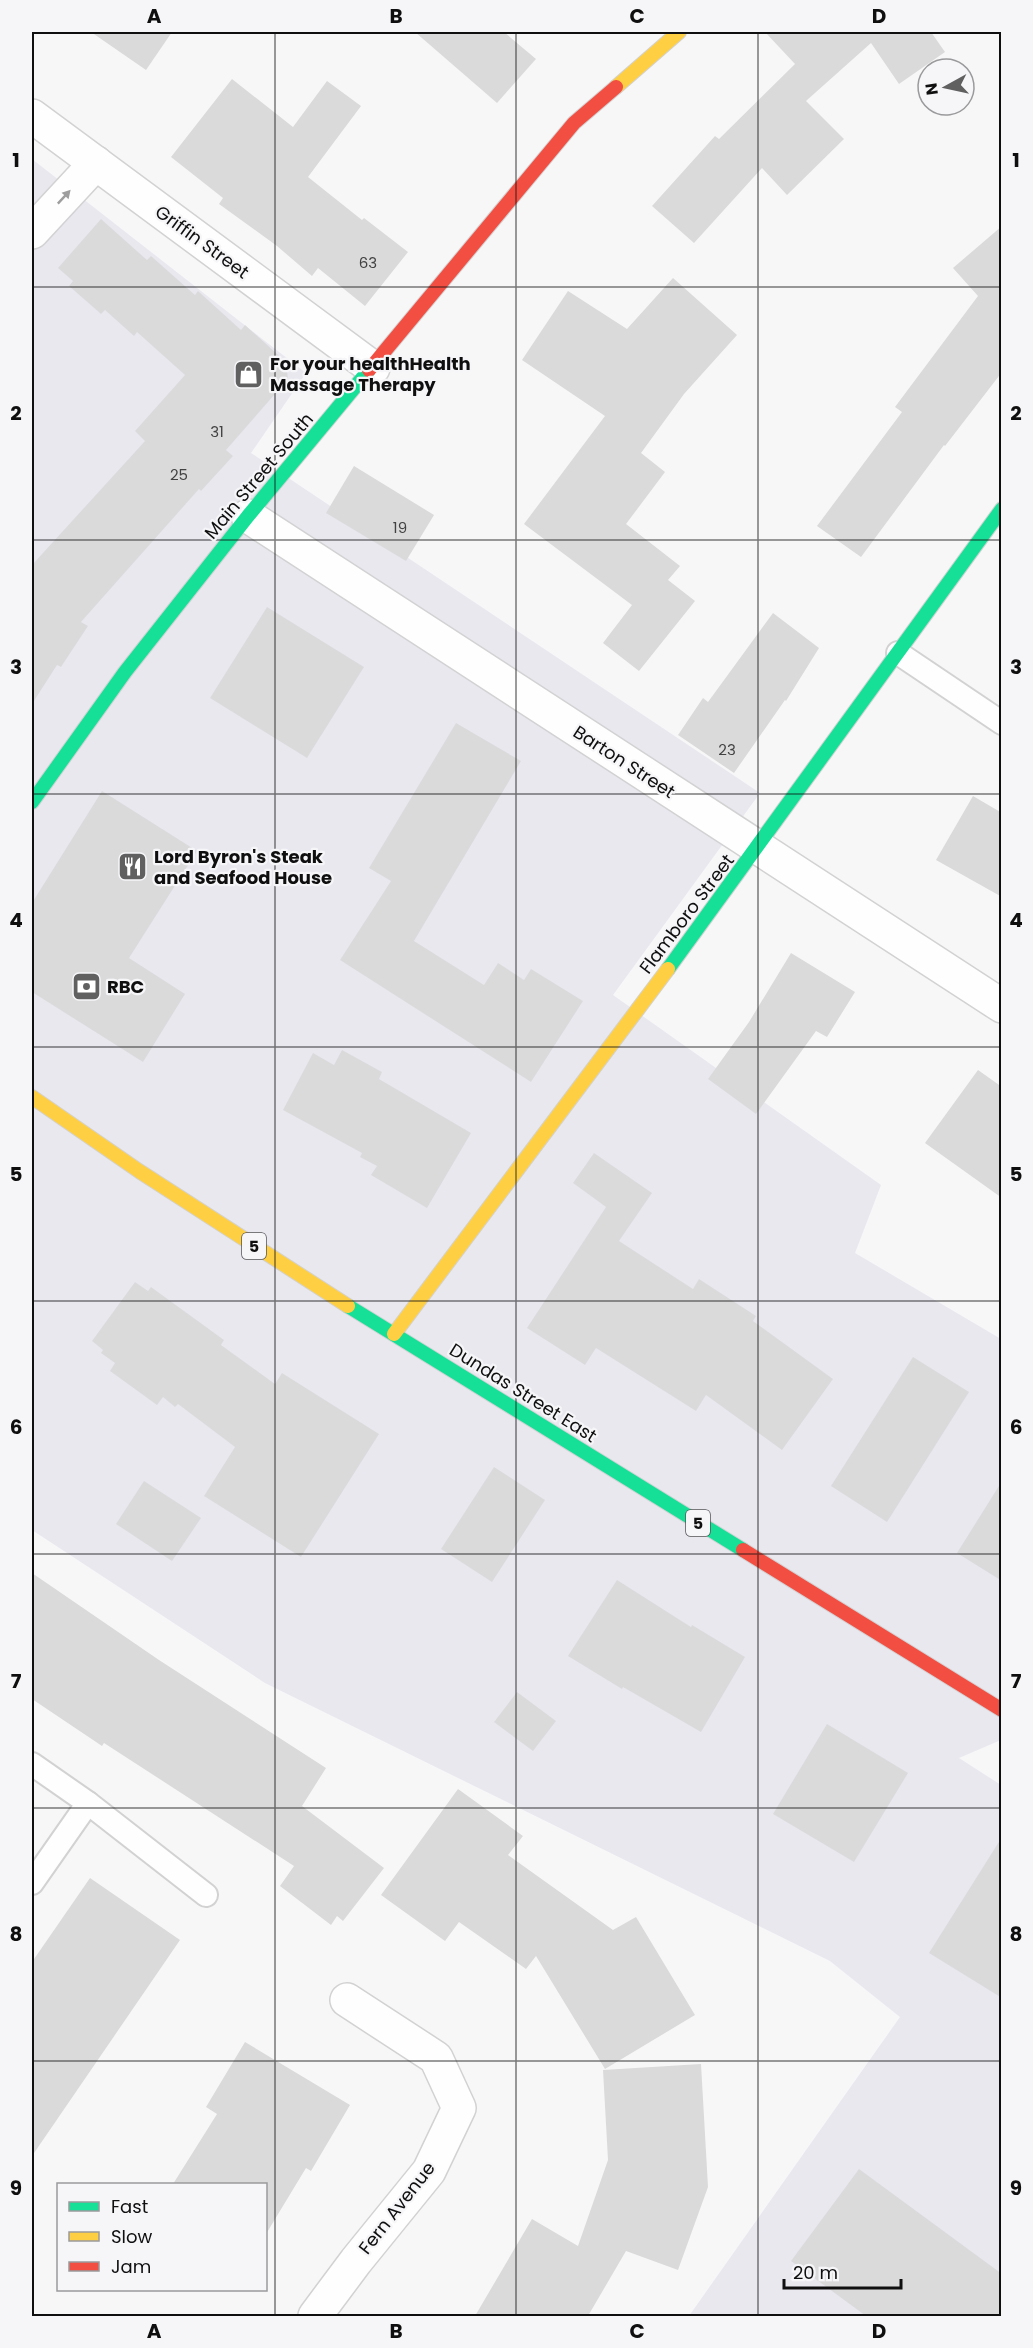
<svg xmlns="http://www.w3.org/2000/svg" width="1033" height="2348" viewBox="0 0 1033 2348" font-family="Poppins,sans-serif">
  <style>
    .built { fill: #e9e8ef }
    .building { fill: #dbdadb }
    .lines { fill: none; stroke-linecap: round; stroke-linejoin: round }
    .lane-casing { stroke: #d2d2d3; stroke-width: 26 }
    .street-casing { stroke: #d2d2d3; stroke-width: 36 }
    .fast-casing { stroke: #d2d2d3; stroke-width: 16 }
    .slow-casing { stroke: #d2d2d3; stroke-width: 16 }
    .jam-casing { stroke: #d2d2d3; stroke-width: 16 }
    .lane { stroke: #fefefe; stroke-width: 22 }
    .street { stroke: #fefefe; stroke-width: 33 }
    .fast { stroke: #16e098; stroke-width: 14 }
    .slow { stroke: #ffcf43; stroke-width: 14 }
    .jam { stroke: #f24e42; stroke-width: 14 }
    .oneway { fill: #9e9e9f }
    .grid { fill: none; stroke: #0f0f10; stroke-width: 1.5; stroke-opacity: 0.55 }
    .labels { text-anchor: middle; stroke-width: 4.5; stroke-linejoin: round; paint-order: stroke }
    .number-label { font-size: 15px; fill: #424243 }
    .shield { fill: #f6f6f9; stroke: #545456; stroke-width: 1.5 }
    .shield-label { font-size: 16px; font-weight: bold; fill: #0f0f10 }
    .street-label { font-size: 18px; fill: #0f0f10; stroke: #f6f6f9 }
    .poi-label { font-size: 18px; font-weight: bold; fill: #0f0f10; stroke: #f6f6f9; text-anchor: start }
    .neatline { fill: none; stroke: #0f0f10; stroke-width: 2 }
    .grid-label { font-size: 20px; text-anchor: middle; font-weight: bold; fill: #0f0f10 }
  </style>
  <rect width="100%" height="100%" fill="#f7f7f8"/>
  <polygon class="built" points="32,159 306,373 251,453 760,793 613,995 881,1185 855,1253 1001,1339 1001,1740 959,1758 1001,1785 1001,2316 689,2316 900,2017 830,1961 265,1683 32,1530"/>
  <g class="building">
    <polygon points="91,32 172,32 146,70"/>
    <polygon points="415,32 504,32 536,59 497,103"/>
    <polygon points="765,32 931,32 945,52 899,84 871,43 806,101 844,139 787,195 762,168 694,243 652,206 715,136 719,139 795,64"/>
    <polygon points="232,79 293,127 327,81 361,106 308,177 362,220 364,218 408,252 365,306 318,268 312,276 277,246 219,204 223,198 171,157"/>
    <polygon points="101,219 147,260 151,256 195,295 198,291 241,330 245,325 286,362 288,379 226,450 233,456 201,491 199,489 81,622 88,626 61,667 57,665 32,704 32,565 145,441 135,431 185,375 137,332 134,336 105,310 101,314 69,286 73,281 58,268"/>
    <polygon points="1002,226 1002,372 945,446 944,445 861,557 817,526 902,412 895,407 978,296 953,268"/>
    <polygon points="673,278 737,335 684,394 641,453 665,472 626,524 680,566 668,580 695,601 639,671 603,643 632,605 524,524 605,416 522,360 568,291 627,329"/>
    <polygon points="354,466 434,515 406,561 326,513"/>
    <polygon points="267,607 364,667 307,758 210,698"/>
    <polygon points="773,613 819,648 786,701 785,700 734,773 678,735 703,698 708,702"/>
    <polygon points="456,723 521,761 414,941 484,985 498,963 524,980 531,969 583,1001 531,1082 340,960 391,881 369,868"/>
    <polygon points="102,791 197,851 129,958 185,994 143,1062 32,992 32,903"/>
    <polygon points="973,796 1002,813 1002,897 936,860"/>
    <polygon points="791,953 855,992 827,1037 816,1031 756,1114 708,1079 749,1022"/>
    <polygon points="342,1050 382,1072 379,1079 471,1133 427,1208 371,1175 377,1166 360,1157 362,1153 283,1110 313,1053 334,1065"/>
    <polygon points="978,1070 1002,1087 1002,1198 925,1143"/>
    <polygon points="594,1153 652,1193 619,1241 693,1289 699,1279 756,1316 753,1321 833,1379 782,1450 706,1395 696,1411 596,1348 585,1365 527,1328 606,1207 573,1183"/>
    <polygon points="135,1282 148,1291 151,1287 224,1340 221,1345 275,1384 282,1373 379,1434 301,1557 204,1496 235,1447 178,1404 175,1407 163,1397 157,1405 110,1371 115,1363 101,1353 103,1350 92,1341"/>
    <polygon points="913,1357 969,1392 887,1522 831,1486"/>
    <polygon points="494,1467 545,1500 492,1582 441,1549"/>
    <polygon points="144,1481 201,1518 172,1561 116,1524"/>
    <polygon points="1002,1481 1002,1581 957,1553"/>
    <polygon points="32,1573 159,1660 326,1768 302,1806 384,1868 343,1921 337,1916 331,1925 280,1886 294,1866 104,1743 102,1746 32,1699"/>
    <polygon points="617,1580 691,1627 692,1625 745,1657 701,1732 623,1687 622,1689 568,1656"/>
    <polygon points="517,1692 556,1721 533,1751 494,1722"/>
    <polygon points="827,1724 908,1773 854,1862 773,1814"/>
    <polygon points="458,1789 523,1836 508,1855 613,1930 636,1917 695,2015 605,2069 536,1956 526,1969 459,1922 445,1941 381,1895"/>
    <polygon points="1002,1837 1002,1998 929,1953"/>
    <polygon points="90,1878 180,1940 32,2156 32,1962"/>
    <polygon points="245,2042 350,2105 311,2171 306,2168 266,2234 266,2184 173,2184 217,2114 206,2107"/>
    <polygon points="701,2064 708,2187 678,2270 626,2251 588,2316 475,2316 532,2219 578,2246 608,2160 603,2070"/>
    <polygon points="859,2169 1002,2274 1002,2316 866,2316 791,2261"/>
  </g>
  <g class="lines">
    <defs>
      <g id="lane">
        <polyline points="898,653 1002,723"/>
        <polyline points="32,1764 88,1803 206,1895"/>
        <polyline points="32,1883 88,1803"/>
      </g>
      <g id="street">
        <polyline points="32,116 373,368"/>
        <polyline points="32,232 96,163"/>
        <polyline points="248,516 1002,1006"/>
        <polyline points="315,2316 356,2261 429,2171 459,2108 436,2058 347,2000"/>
      </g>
      <g id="fast">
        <polyline points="32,802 125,672 248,516 369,370"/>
        <polyline points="668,969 1002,509"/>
        <polyline points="348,1306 743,1550"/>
      </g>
      <g id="slow">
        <polyline points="616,87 679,32"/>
        <polyline points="32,1097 139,1171 348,1306"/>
        <polyline points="394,1334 668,969"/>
      </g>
      <g id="jam">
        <polyline points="369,370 574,123 616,87"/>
        <polyline points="743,1550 1002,1710"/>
      </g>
    </defs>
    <use href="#lane" class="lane-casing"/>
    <use href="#street" class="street-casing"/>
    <use href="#fast" class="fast-casing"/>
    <use href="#slow" class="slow-casing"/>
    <use href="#jam" class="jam-casing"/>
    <use href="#lane" class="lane"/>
    <use href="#street" class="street"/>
    <use href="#fast" class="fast"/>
    <use href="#slow" class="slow"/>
    <use href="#jam" class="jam"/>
  </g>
  <defs><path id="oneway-solid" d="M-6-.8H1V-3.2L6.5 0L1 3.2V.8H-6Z" transform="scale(1.5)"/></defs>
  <use class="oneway" href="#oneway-solid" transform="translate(64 197) rotate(-47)"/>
  <path class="grid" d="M275,32V2316M516,32V2316M758,32V2316M32,287H1002M32,540H1002M32,794H1002M32,1047H1002M32,1301H1002M32,1554H1002M32,1808H1002M32,2061H1002"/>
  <defs>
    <symbol id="shop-square" viewBox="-11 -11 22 22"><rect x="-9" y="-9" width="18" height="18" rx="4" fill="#606061" stroke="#f6f6f9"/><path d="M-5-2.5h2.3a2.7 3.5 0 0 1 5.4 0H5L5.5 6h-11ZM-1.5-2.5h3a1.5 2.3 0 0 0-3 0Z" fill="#fff"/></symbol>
    <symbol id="restaurant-square" viewBox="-11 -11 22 22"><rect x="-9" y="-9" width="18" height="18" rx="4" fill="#606061" stroke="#f6f6f9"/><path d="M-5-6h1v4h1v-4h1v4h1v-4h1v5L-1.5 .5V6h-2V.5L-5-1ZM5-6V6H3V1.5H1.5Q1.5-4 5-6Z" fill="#fff"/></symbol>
    <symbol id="bank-square" viewBox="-11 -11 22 22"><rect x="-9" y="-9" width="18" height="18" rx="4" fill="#606061" stroke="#f6f6f9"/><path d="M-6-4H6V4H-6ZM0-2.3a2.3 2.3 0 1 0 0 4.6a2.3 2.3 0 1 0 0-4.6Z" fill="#fff"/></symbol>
  </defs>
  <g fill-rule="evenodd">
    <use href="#shop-square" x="232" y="358" width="33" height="33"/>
    <use href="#restaurant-square" x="116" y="850" width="33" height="33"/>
    <use href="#bank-square" x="70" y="970" width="33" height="33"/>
  </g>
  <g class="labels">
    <g class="number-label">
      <text x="368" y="268">63</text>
      <text x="217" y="437">31</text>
      <text x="179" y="480">25</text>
      <text x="400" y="533">19</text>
      <text x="727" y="755">23</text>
    </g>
    <g class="shield">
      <rect x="242" y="1233" width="24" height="26" rx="4.5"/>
      <rect x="686" y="1510" width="24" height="26" rx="4.5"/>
    </g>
    <g class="shield-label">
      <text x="254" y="1252">5</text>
      <text x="698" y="1529">5</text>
    </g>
    <g class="street-label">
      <text transform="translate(202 242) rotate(36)" y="6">Griffin Street</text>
      <text transform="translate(259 476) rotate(-50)" y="6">Main Street South</text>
      <text transform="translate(624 762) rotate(33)" y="6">Barton Street</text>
      <text transform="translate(687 914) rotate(-53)" y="6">Flamboro Street</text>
      <text transform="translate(523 1393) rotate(32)" y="6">Dundas Street East</text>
      <text transform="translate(397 2208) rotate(-52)" y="6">Fern Avenue</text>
    </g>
    <g class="poi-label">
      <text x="270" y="370">For your healthHealth<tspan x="270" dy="21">Massage Therapy</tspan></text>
      <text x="154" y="863">Lord Byron's Steak<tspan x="154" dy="21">and Seafood House</tspan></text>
      <text x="107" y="993">RBC</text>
    </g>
  </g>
  <rect width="1033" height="2348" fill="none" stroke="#f6f6f9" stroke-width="66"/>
  <rect x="57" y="2183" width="210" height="108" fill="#f6f6f9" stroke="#9a9a9c" stroke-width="1.5"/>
  <rect x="69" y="2202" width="30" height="9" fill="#16e098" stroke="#9a9a9c" stroke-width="1.5"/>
  <text x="111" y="2213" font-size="18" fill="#0f0f10">Fast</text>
  <rect x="69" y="2232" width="30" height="9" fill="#ffcf43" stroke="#9a9a9c" stroke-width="1.5"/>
  <text x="111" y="2243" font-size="18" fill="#0f0f10">Slow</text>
  <rect x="69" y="2262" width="30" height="9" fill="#f24e42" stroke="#9a9a9c" stroke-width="1.5"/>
  <text x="111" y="2273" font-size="18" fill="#0f0f10">Jam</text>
  <g transform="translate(946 87) rotate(262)"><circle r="28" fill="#f6f6f9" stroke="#9a9a9c" stroke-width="1.5"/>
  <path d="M0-4.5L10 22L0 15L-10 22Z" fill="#606061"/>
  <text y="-9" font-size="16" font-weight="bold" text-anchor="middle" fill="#0f0f10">N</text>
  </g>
  <path d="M784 2279v9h117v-9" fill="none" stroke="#0f0f10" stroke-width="3"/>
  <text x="793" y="2279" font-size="18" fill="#0f0f10" stroke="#f6f6f9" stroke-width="4.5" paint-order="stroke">20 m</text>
  <rect x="33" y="33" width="967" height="2282" class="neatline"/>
  <g class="grid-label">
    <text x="154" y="23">A</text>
    <text x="396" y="23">B</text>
    <text x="637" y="23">C</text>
    <text x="879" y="23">D</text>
    <text x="16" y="167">1</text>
    <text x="1016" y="167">1</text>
    <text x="16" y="420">2</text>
    <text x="1016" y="420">2</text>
    <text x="16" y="674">3</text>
    <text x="1016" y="674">3</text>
    <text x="16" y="927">4</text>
    <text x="1016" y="927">4</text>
    <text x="16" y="1181">5</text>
    <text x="1016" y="1181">5</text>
    <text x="16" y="1434">6</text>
    <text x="1016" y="1434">6</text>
    <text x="16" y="1688">7</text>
    <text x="1016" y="1688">7</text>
    <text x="16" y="1941">8</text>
    <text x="1016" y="1941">8</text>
    <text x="16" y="2195">9</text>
    <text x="1016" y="2195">9</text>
    <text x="154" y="2338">A</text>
    <text x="396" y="2338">B</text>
    <text x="637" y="2338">C</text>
    <text x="879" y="2338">D</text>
  </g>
</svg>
